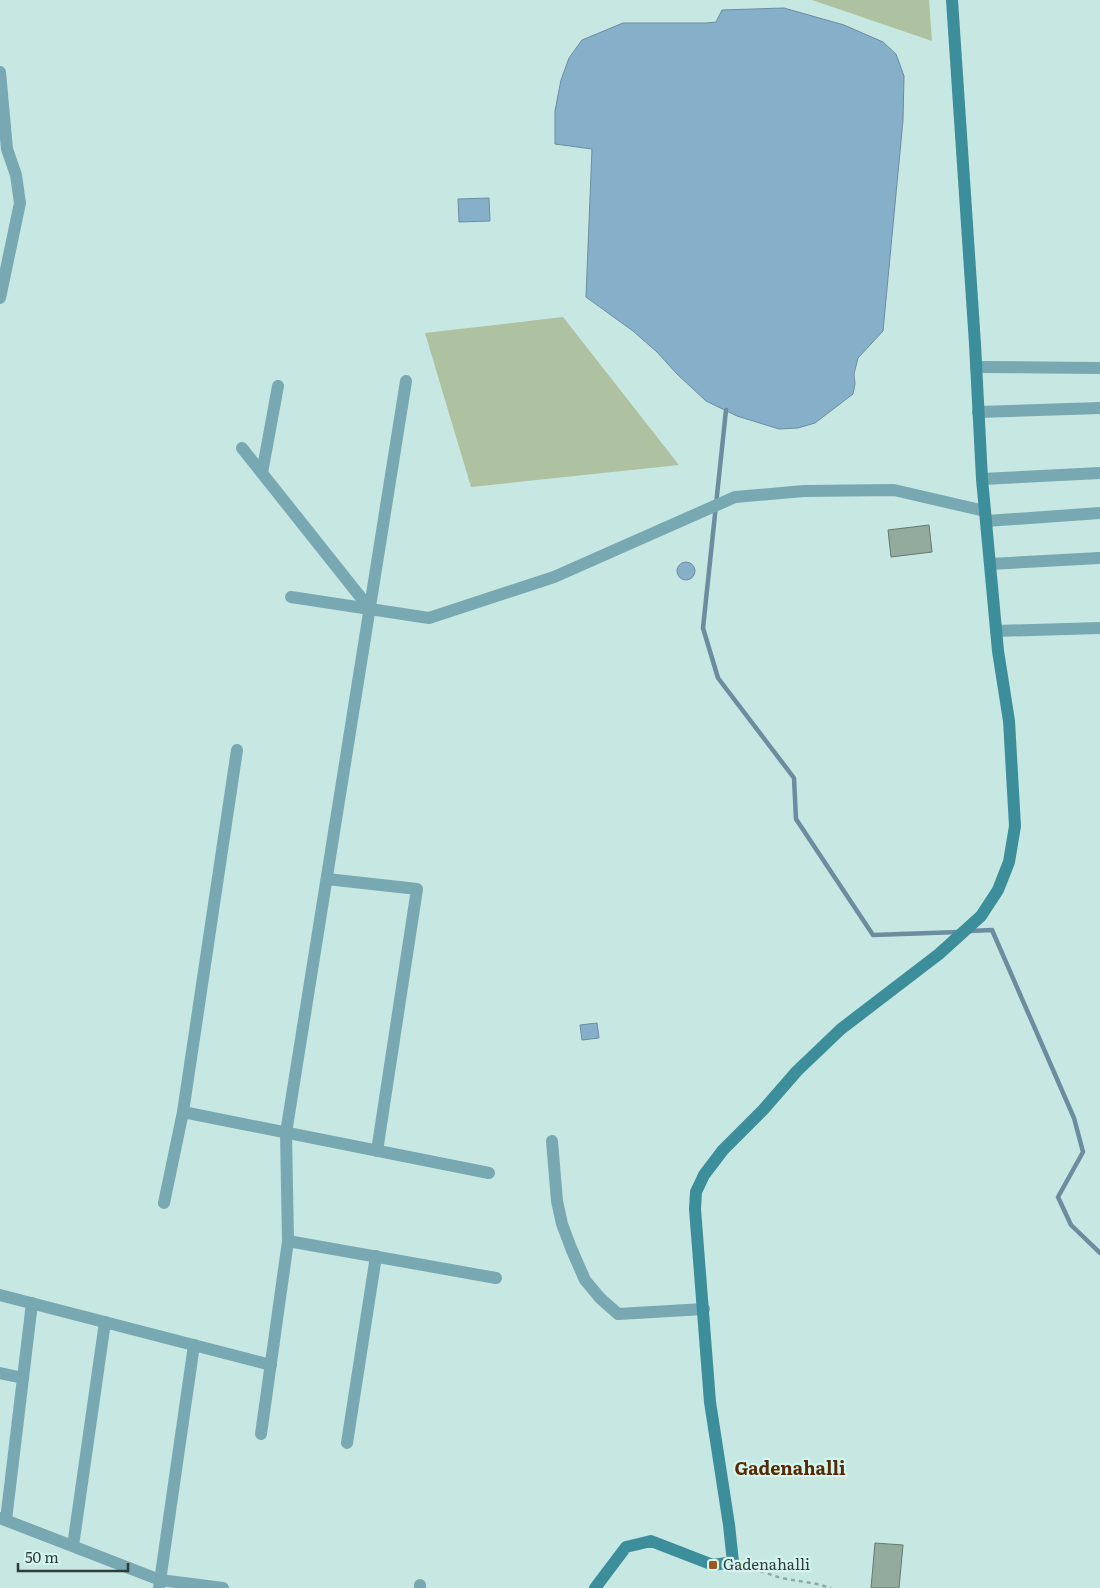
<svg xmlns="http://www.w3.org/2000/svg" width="1100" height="1588" viewBox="0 0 1100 1588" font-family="Literata,serif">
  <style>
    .green { fill: #aec2a2 }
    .water { fill: #86b0ca; stroke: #6c8d9f }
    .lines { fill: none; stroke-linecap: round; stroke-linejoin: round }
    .stream { stroke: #6c8d9f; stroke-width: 4.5 }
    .building { fill: #93ab9d; stroke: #637b6d }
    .path { stroke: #8ea7a3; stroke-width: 2.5; stroke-dasharray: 4 4; stroke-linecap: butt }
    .street { stroke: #78a9b2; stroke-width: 12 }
    .secondary { stroke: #3d8e9b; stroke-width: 12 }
    .poi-dot { fill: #995922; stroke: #d4f5ef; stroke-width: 2 }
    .labels { text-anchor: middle; stroke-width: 4.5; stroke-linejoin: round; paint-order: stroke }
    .poi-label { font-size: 15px; fill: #2f3c3a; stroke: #d4f5ef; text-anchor: start }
    .quarter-label { font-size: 18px; font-weight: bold; fill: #552a01; stroke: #d4f5ef }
  </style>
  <rect width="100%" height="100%" fill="#c7e7e2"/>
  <g class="green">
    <polygon points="812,0 929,0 932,41"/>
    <polygon points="563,317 679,465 471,487 425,333"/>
  </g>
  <g class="water">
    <polygon points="784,8 844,25 883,42 896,54 904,76 903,120 883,331 858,358 854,374 855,384 853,394 815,423 798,428 779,429 737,416 706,401 677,374 657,352 633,331 586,297 592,149 555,144 555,111 561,80 569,58 582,40 623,23 706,23 716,22 722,10"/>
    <polygon points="489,198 490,221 459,222 458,199"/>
    <circle cx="686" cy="571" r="9"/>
    <polygon points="597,1023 599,1038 582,1040 580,1025"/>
  </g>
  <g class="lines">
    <g class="stream">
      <polyline points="726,410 703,628 718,678 794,778 796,819 873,935 959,932"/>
      <polyline points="970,931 992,930 1074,1118 1083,1152 1058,1197 1071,1225 1100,1253"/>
    </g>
  </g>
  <g class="building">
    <polygon points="929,525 932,552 891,557 888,530"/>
    <polygon points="875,1543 903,1545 899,1588 871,1588"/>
  </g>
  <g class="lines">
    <polyline class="path" points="745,1566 781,1578 817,1584 831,1588"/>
    <g class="street">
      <polyline points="0,72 7,149 16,175 20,203 0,298"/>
      <polyline points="976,367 1099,368"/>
      <polyline points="978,412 1100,408"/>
      <polyline points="242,448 370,609"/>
      <polyline points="262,473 278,386"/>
      <polyline points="982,479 1100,473"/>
      <polyline points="986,521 1100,513"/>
      <polyline points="990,564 1099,558"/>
      <polyline points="291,597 429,618 554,577 735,497 804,491 894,490 985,511"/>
      <polyline points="996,631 1100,628"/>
      <polyline points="327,879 417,889 377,1151"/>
      <polyline points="183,1112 489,1173"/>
      <polyline points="552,1141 557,1201 562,1224 571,1248 585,1280 600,1298 618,1314 704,1309"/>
      <polyline points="164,1203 183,1112 237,750"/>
      <polyline points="288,1241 496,1278"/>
      <polyline points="0,1295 271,1365"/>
      <polyline points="0,1373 23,1378"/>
      <polyline points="261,1434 288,1241 286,1133 406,381"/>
      <polyline points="347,1443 376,1256"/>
      <polyline points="0,1518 160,1580 223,1588"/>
      <polyline points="6,1520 32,1303"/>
      <polyline points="73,1546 105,1322"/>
      <polyline points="159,1588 194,1345"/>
      <polyline points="420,1588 420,1585"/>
    </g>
    <polyline class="secondary" points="595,1588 626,1547 651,1541 713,1565 733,1562 729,1525 710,1402 695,1209 696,1192 704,1175 723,1150 763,1110 797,1071 841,1029 939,954 981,916 998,890 1009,862 1015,826 1009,721 998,651 982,479 975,344 952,0"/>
  </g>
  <rect class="poi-dot" x="708" y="1560" width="10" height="10" rx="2.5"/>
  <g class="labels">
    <g class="poi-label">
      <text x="723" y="1570">Gadenahalli</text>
    </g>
    <g class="quarter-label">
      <text x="790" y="1475">Gadenahalli</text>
    </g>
  </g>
  <path d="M18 1563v8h110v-8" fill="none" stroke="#2f3c3a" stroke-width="2.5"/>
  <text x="25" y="1563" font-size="15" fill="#2f3c3a" stroke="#d4f5ef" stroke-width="4" paint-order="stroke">50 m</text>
</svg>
